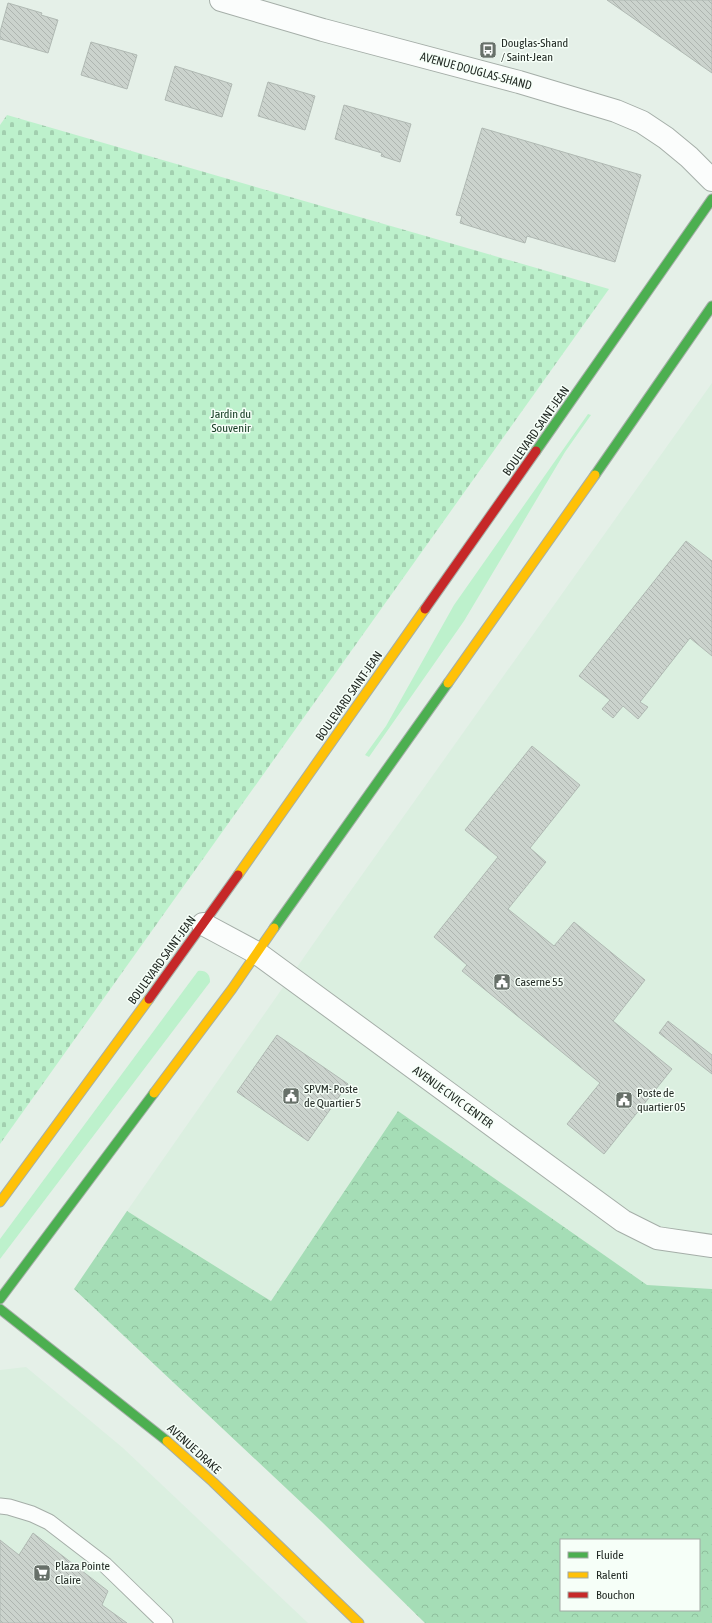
<svg xmlns="http://www.w3.org/2000/svg" width="712" height="1623" viewBox="0 0 712 1623" font-family="'Asap Condensed',sans-serif">
  <style>
    .built { fill: #dbefe0 }
    .grass { fill: #bdf1cc }
    .forest { fill: url(#forest-crowns); fill-rule: evenodd }
    .cemetery { fill: url(#cemetery-stones) }
    .building { fill: url(#building-back-hatch); stroke: #b0b9b3 }
    .lines { fill: none; stroke-linecap: round; stroke-linejoin: round }
    .lane-casing { stroke: #a5aea8; stroke-width: 17 }
    .street-casing { stroke: #a5aea8; stroke-width: 24 }
    .fast-casing { stroke: #a5aea8; stroke-width: 11 }
    .slow-casing { stroke: #a5aea8; stroke-width: 11 }
    .jam-casing { stroke: #a5aea8; stroke-width: 11 }
    .lane { stroke: #fbfdfc; stroke-width: 15 }
    .street { stroke: #fbfdfc; stroke-width: 22 }
    .fast { stroke: #4caf50; stroke-width: 9 }
    .slow { stroke: #ffc107; stroke-width: 9 }
    .jam { stroke: #c62828; stroke-width: 9 }
    .labels { text-anchor: middle; stroke-width: 3; stroke-linejoin: round; paint-order: stroke }
    .poi-label { font-size: 12px; fill: #232b25; stroke: #f6fff8; text-anchor: start }
    .street-label { font-size: 12px; fill: #232b25; stroke: #f6fff8 }
    .park-label { font-size: 12px; fill: #133a21; stroke: #f6fff8 }
  </style>
  <defs>
    <pattern id="forest-crowns" width="20" height="18" patternUnits="userSpaceOnUse"><rect width="20" height="18" fill="#a5ddb6"/><path d="M2 6a3 3 0 1 1 6 0M12 15a3 3 0 1 1 6 0" fill="none" stroke="#8ebe9c"/></pattern>
    <pattern id="cemetery-stones" width="16" height="16" patternUnits="userSpaceOnUse"><rect width="16" height="16" fill="#bdf1cc"/><path d="M2 7V4a2 2 0 0 1 4 0v3zM10 15v-3a2 2 0 0 1 4 0v3z" fill="#a2cfaf"/></pattern>
    <pattern id="building-back-hatch" width="6" height="6" patternUnits="userSpaceOnUse"><rect width="6" height="6" fill="#cbd3cd"/><path d="M-1 5l2 2M0 0l6 6M5-1l2 2" fill="none" stroke="#aeb5b0"/></pattern>
  </defs>
  <rect width="100%" height="100%" fill="#e5f0e8"/>
  <g class="built">
    <polygon points="712,383 712,1289 647,1286 398,1111 271,1301 127,1211 332,917"/>
    <polygon points="26,1367 123,1448 308,1623 0,1623 0,1370"/>
  </g>
  <g class="grass">
    <polygon points="588,414 591,415 565,452 464,621 369,757 365,755 386,726 454,605"/>
    <path d="M198,971C206,970 210,974 210,982L0,1259V1239Z"/>
  </g>
  <path class="forest" d="M398,1111L647,1285L712,1289V1623H425L322,1522L74,1289L127,1211L271,1301ZM561,1540H699V1610H561Z"/>
  <polygon class="cemetery" points="7,115 609,289 0,1144 0,125"/>
  <g class="building">
    <polygon points="607,0 712,0 712,73 643,25"/>
    <polygon points="8,3 42,13 41,15 58,20 48,53 0,39 0,32"/>
    <polygon points="91,42 137,55 127,89 81,75"/>
    <polygon points="175,66 232,84 222,117 165,100"/>
    <polygon points="268,82 315,96 305,130 258,116"/>
    <polygon points="344,105 411,124 400,162 381,156 382,153 335,139"/>
    <polygon points="482,128 641,175 615,262 527,236 525,243 460,223 462,216 456,215"/>
    <polygon points="686,541 712,561 712,656 690,638 640,702 648,707 638,719 623,706 613,718 602,709 610,700 579,676"/>
    <polygon points="532,746 580,785 530,848 546,862 508,909 554,946 574,922 645,980 613,1021 672,1069 604,1154 567,1124 600,1083 462,971 467,965 434,937 498,857 465,830"/>
    <polygon points="668,1021 712,1055 712,1074 659,1033"/>
    <polygon points="277,1035 348,1084 308,1141 237,1092"/>
    <polygon points="33,1533 108,1591 102,1605 127,1623 0,1623 0,1540 19,1555"/>
  </g>
  <g class="lines">
    <defs>
      <polyline id="lane" points="0,1506 9,1507 32,1514 49,1522 105,1565 165,1623"/>
      <g id="street">
        <polyline points="221,0 323,30 519,82 616,111 642,122 666,138 689,157 712,180"/>
        <polyline points="203,924 257,953 623,1221 657,1238 712,1246"/>
      </g>
      <g id="fast">
        <polyline points="536,451 712,199"/>
        <polyline points="595,475 712,306"/>
        <polyline points="274,928 448,683"/>
        <polyline points="0,1299 154,1093"/>
        <polyline points="0,1309 167,1441"/>
      </g>
      <g id="slow">
        <polyline points="448,683 595,475"/>
        <polyline points="238,875 425,609"/>
        <polyline points="154,1093 232,989 274,928"/>
        <polyline points="0,1202 149,999"/>
        <polyline points="167,1441 213,1482 359,1623"/>
      </g>
      <g id="jam">
        <polyline points="425,609 536,451"/>
        <polyline points="149,999 238,875"/>
      </g>
    </defs>
    <use href="#lane" class="lane-casing"/>
    <use href="#street" class="street-casing"/>
    <use href="#fast" class="fast-casing"/>
    <use href="#slow" class="slow-casing"/>
    <use href="#jam" class="jam-casing"/>
    <use href="#lane" class="lane"/>
    <use href="#street" class="street"/>
    <use href="#fast" class="fast"/>
    <use href="#slow" class="slow"/>
    <use href="#jam" class="jam"/>
  </g>
  <defs>
    <symbol id="bus-square" viewBox="-11 -11 22 22"><rect x="-9" y="-9" width="18" height="18" rx="4" fill="#677069" stroke="#f6fff8"/><path d="M-5-6H5V4H4V6H2V4H-2V6H-4V4H-5ZM-3.5-4V0h7V-4ZM-3.5 1.2v1.5H-2V1.2ZM2 1.2v1.5H3.5V1.2Z" fill="#fff"/></symbol>
    <symbol id="civic-square" viewBox="-11 -11 22 22"><rect x="-9" y="-9" width="18" height="18" rx="4" fill="#677069" stroke="#f6fff8"/><path d="M-.6-6.5H3V-4.5H.6V-3L4-1V1h2V6H-6V1h2V-1L-.6-3ZM-1.2 2.5V6h2.4V2.5Z" fill="#fff"/></symbol>
    <symbol id="supermarket-square" viewBox="-11 -11 22 22"><rect x="-9" y="-9" width="18" height="18" rx="4" fill="#677069" stroke="#f6fff8"/><path d="M-6-5.5h2.5l.6 2H6L4.5 2H-2.5L-4.4-4H-6ZM-1.5 3.2a1.3 1.3 0 1 0 .1 0ZM3 3.2a1.3 1.3 0 1 0 .1 0Z" fill="#fff"/></symbol>
  </defs>
  <g fill-rule="evenodd">
    <use href="#bus-square" x="478" y="40" width="20" height="20"/>
    <use href="#civic-square" x="492" y="972" width="20" height="20"/>
    <use href="#civic-square" x="281" y="1086" width="20" height="20"/>
    <use href="#civic-square" x="614" y="1090" width="20" height="20"/>
    <use href="#supermarket-square" x="32" y="1563" width="20" height="20"/>
  </g>
  <g class="labels">
    <g class="poi-label">
      <text x="501" y="47">Douglas-Shand<tspan x="501" dy="14">/ Saint-Jean</tspan></text>
      <text x="515" y="986">Caserne 55</text>
      <text x="304" y="1093">SPVM- Poste<tspan x="304" dy="14">de Quartier 5</tspan></text>
      <text x="637" y="1097">Poste de<tspan x="637" dy="14">quartier 05</tspan></text>
      <text x="55" y="1570">Plaza Pointe<tspan x="55" dy="14">Claire</tspan></text>
    </g>
    <g class="street-label">
      <text transform="translate(476 71) rotate(15)" y="4">AVENUE DOUGLAS-SHAND</text>
      <text transform="translate(536 431) rotate(-55)" y="4">BOULEVARD SAINT-JEAN</text>
      <text transform="translate(349 696) rotate(-55)" y="4">BOULEVARD SAINT-JEAN</text>
      <text transform="translate(162 960) rotate(-54)" y="4">BOULEVARD SAINT-JEAN</text>
      <text transform="translate(453 1097) rotate(36)" y="4">AVENUE CIVIC CENTER</text>
      <text transform="translate(194 1449) rotate(42)" y="4">AVENUE DRAKE</text>
    </g>
    <g class="park-label">
      <text x="231" y="418">Jardin du<tspan x="231" dy="14">Souvenir</tspan></text>
    </g>
  </g>
  <rect x="560" y="1539" width="140" height="72" fill="#f6fff8" stroke="#a2aaa4"/>
  <rect x="568" y="1552" width="20" height="6" fill="#4caf50" stroke="#a2aaa4"/>
  <text x="596" y="1559" font-size="12" fill="#232b25">Fluide</text>
  <rect x="568" y="1572" width="20" height="6" fill="#ffc107" stroke="#a2aaa4"/>
  <text x="596" y="1579" font-size="12" fill="#232b25">Ralenti</text>
  <rect x="568" y="1592" width="20" height="6" fill="#c62828" stroke="#a2aaa4"/>
  <text x="596" y="1599" font-size="12" fill="#232b25">Bouchon</text>
</svg>
